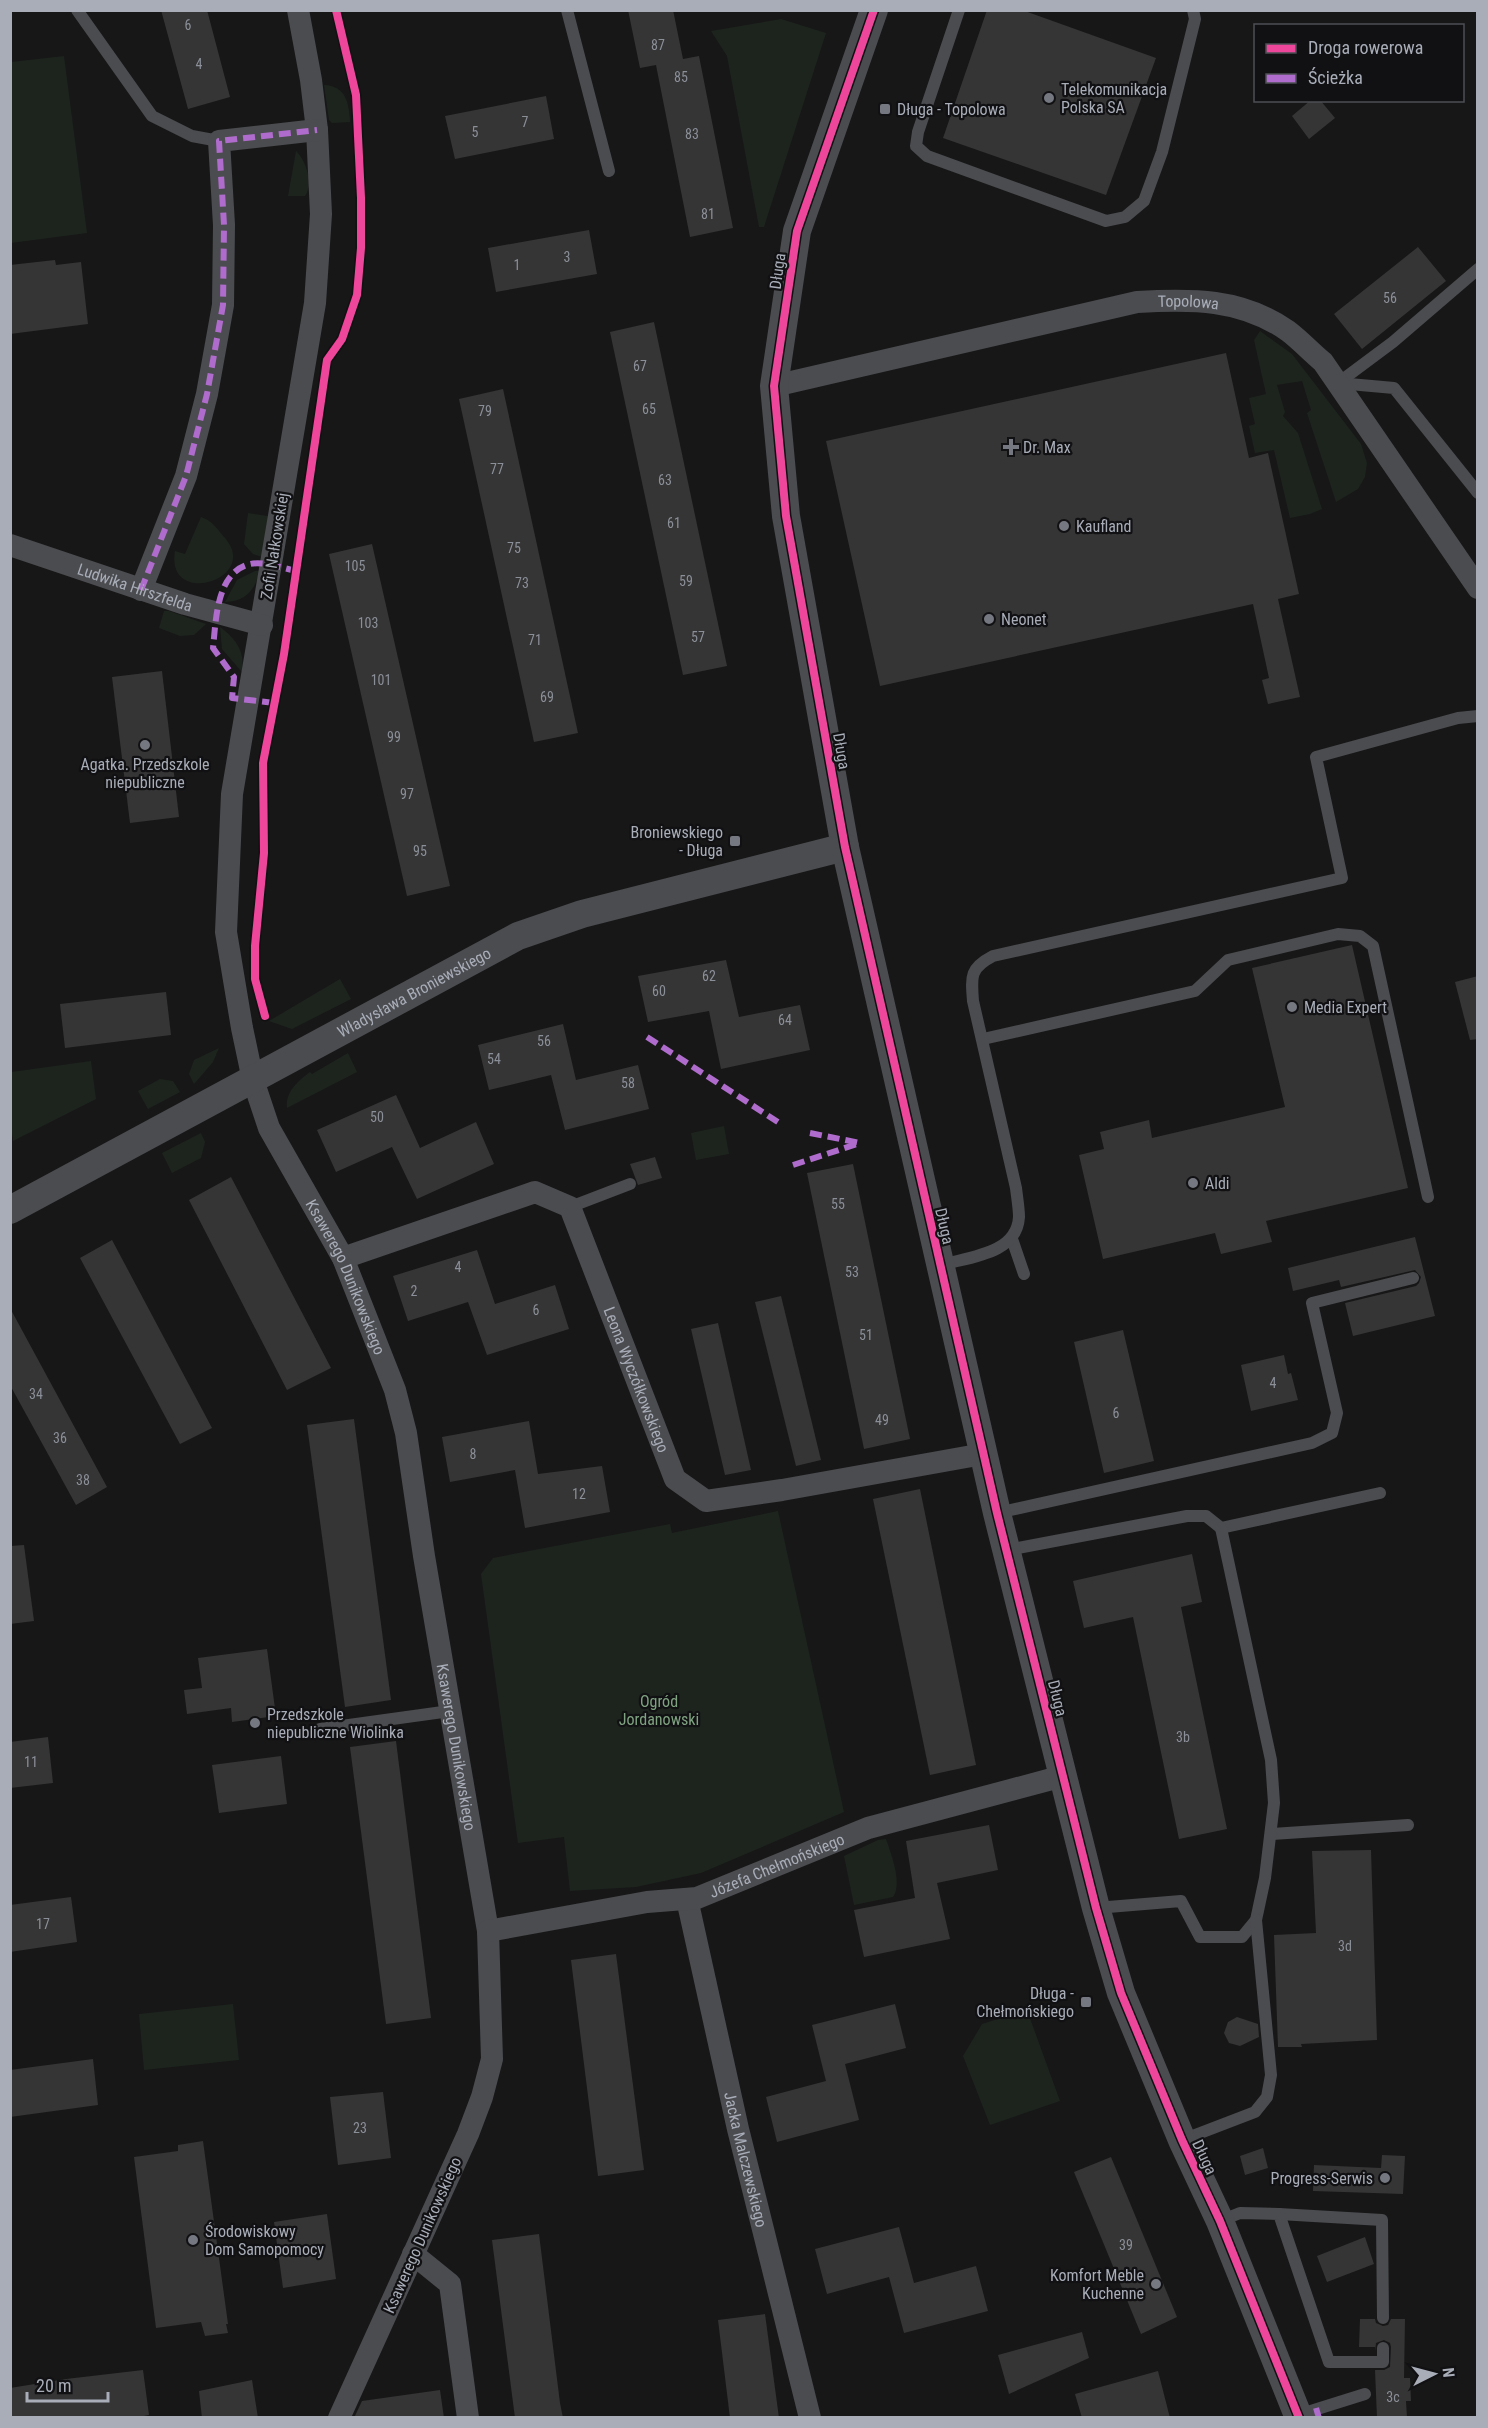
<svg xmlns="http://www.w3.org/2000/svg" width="1488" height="2428" viewBox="0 0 1488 2428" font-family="'Roboto Condensed',sans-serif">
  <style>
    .green { fill: #1d241e }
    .building { fill: #353536 }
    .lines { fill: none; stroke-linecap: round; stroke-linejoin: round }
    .service { stroke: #4b4c50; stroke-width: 12 }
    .minor { stroke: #4b4c50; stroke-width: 22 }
    .tertiary { stroke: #4b4c50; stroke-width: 28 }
    .quiet { stroke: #b06ccc; stroke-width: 6; stroke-dasharray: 12 6; stroke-linecap: butt }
    .cycleway-casing { stroke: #111113; stroke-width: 11 }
    .cycleway { stroke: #ed469a; stroke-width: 8 }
    .poi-dot { fill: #757880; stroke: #111113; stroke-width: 2 }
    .labels { text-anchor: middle; stroke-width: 4.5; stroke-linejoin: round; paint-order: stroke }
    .number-label { font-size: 14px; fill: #8b8f98 }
    .poi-label { font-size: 16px; fill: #a8adb8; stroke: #111113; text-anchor: start }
    .street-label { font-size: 16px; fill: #a8adb8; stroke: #111113 }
    .park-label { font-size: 16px; fill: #7fa381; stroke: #111113 }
  </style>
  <rect width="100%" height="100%" fill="#171717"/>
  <g class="green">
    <polygon points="781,19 826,33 764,227 759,227 727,56 711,31"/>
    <polygon points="64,56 87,233 11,243 11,62"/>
    <path d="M324,85C346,86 349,103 350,122L332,123L329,120Z"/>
    <path d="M296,151C306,161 314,183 305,196H288Z"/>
    <polygon points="1260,331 1292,354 1361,444 1367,463 1365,477 1358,489 1336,502 1307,413 1311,410 1302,381 1277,385 1285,412 1283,416 1298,433 1322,509 1310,514 1290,518 1274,450 1255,453 1249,426 1255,424 1249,398 1266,394 1254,340"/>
    <polygon points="248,513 268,516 262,557 253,554 244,544"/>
    <path d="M201,517C213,521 217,529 225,538C261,580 165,608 175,551L185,554Z"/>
    <path d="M255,571H260C255,590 245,602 225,602L237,580Z"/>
    <polygon points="164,611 169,611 206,624 194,635 180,636 159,628"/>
    <path d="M220,627C236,639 245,651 242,672L222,649Z"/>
    <polygon points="340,979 351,999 292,1029 269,1021"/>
    <polygon points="219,1048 213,1062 194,1084 189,1074 194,1060"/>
    <path d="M348,1053L357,1072L287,1108C285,1092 298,1081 310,1072L312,1074Z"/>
    <polygon points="91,1061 96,1099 13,1141 10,1118 11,1072"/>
    <polygon points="160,1079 173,1081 180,1092 148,1109 138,1091"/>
    <polygon points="724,1126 729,1154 696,1160 691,1133"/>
    <polygon points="201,1133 205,1142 201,1158 172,1173 162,1153"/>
    <polygon points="778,1511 844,1812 701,1873 636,1887 570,1891 564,1837 518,1843 481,1574 493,1558 670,1524 672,1533"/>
    <path d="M886,1839C891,1854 903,1884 893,1897L854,1905L844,1856L878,1840Z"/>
    <polygon points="233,2004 239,2060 144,2070 139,2014"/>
    <polygon points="1027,2010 1060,2101 990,2125 963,2056 982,2024"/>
  </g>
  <g class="building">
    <polygon points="161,10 207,10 230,97 188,109"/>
    <polygon points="628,10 673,10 683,59 699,56 733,228 690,237 656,65 640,68"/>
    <polygon points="987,10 1022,10 1156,58 1106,195 943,138"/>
    <polygon points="546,96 554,139 455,159 445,116"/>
    <polygon points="1311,100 1320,100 1335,118 1309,139 1292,116"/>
    <polygon points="589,230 597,274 496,292 488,248"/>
    <polygon points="1418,247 1446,281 1362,349 1334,314"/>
    <polygon points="55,260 56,265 81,262 88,324 10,334 10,265"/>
    <polygon points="654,322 727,666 683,675 610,332"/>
    <polygon points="1226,353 1249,458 1268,453 1299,594 1278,599 1300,697 1268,704 1262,680 1269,678 1253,604 880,686 826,441"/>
    <polygon points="503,389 578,733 534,742 459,399"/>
    <polygon points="372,544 450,886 407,896 329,554"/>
    <polygon points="162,671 179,817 130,823 112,677"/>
    <polygon points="1352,945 1408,1188 1266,1221 1272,1242 1221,1254 1215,1233 1103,1259 1079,1155 1104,1149 1100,1132 1149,1120 1152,1138 1285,1107 1252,968"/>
    <polygon points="726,960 739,1017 800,1005 810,1050 721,1069 709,1011 648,1022 638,976"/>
    <polygon points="1478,976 1478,1039 1470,1040 1455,982"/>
    <polygon points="166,992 171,1035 65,1048 60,1004"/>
    <polygon points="563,1024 576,1080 638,1065 649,1109 565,1130 551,1075 489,1090 478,1045"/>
    <polygon points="396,1095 420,1148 476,1122 494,1164 417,1199 392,1147 336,1172 317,1130"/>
    <polygon points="655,1157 662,1178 638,1185 630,1164"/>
    <polygon points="853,1164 910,1439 864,1449 807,1173"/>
    <polygon points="231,1177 331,1368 287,1390 189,1200"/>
    <polygon points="1415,1237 1435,1316 1353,1336 1345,1303 1416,1286 1419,1283 1421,1277 1415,1270 1341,1287 1339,1280 1293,1291 1288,1268"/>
    <polygon points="112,1240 212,1428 180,1444 80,1258"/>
    <polygon points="477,1250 495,1304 555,1285 569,1329 487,1355 468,1302 408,1321 393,1276"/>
    <polygon points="781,1296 821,1460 796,1466 755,1302"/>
    <polygon points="10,1308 107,1487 76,1505 10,1385"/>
    <polygon points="718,1323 751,1470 725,1475 691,1329"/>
    <polygon points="1123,1330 1154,1461 1104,1473 1074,1342"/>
    <polygon points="1284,1355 1288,1374 1291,1373 1298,1400 1251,1411 1241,1365"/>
    <polygon points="354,1419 391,1700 345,1707 307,1425"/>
    <polygon points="529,1421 538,1474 602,1466 610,1512 525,1528 515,1470 450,1482 442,1437"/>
    <polygon points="920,1489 976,1765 930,1775 873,1499"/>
    <polygon points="24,1545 34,1621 10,1624 10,1546"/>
    <polygon points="1192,1554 1202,1602 1181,1607 1227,1829 1179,1839 1133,1617 1084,1628 1073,1581"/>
    <polygon points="267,1649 276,1716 232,1722 231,1708 187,1714 184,1690 202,1688 198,1658"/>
    <polygon points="48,1737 53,1783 10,1788 10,1742"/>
    <polygon points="396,1741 431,2018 386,2024 350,1747"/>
    <polygon points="281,1756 287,1804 219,1813 212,1765"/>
    <polygon points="989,1825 998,1870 937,1883 950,1939 864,1957 854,1910 915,1898 906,1841"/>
    <polygon points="1371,1850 1377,2040 1301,2044 1302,2047 1278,2047 1274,1935 1316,1933 1312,1851"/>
    <polygon points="71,1897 77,1942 10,1952 10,1905"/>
    <polygon points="616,1954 644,2170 598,2176 571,1960"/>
    <polygon points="895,2004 906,2048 845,2064 859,2120 777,2142 766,2097 826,2081 812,2025"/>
    <polygon points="1237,2017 1258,2024 1259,2037 1240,2046 1229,2043 1224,2033 1228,2022"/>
    <polygon points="93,2059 98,2105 10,2117 10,2070"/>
    <polygon points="383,2092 391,2158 338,2165 330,2097"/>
    <polygon points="203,2141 228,2324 226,2324 228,2333 205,2336 201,2322 156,2328 134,2157 178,2151 178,2145"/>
    <polygon points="1263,2148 1268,2168 1245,2175 1240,2156"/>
    <polygon points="1382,2155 1405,2156 1403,2194 1313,2191 1314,2165 1381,2168"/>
    <polygon points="1111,2157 1177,2317 1141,2334 1074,2172"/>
    <polygon points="327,2214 336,2279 283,2288 274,2222"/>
    <polygon points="899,2227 914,2283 976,2266 988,2311 904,2333 889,2277 827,2294 815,2249"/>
    <polygon points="539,2234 560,2403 563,2418 515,2418 492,2240"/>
    <polygon points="1365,2237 1374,2264 1327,2282 1317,2256"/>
    <polygon points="765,2314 779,2418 730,2418 718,2320"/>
    <polygon points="1360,2319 1375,2319 1376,2323 1383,2326 1388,2325 1391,2319 1405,2319 1404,2378 1410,2378 1411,2401 1406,2401 1407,2418 1377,2418 1375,2370 1384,2370 1390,2367 1391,2347 1390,2343 1384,2340 1376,2343 1375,2351 1375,2347 1359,2347"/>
    <polygon points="1082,2332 1089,2358 1009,2394 998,2355"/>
    <polygon points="143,2370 149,2415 134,2418 10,2418 10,2388 66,2379"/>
    <polygon points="1158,2371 1170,2418 1082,2418 1075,2394"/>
    <polygon points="252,2380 258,2418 202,2418 199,2391"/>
    <polygon points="440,2390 444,2418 354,2418 362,2401"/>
  </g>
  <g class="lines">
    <g class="service">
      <polyline points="77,10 152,116 192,136 219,141"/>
      <polyline points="567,10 609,171"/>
      <polyline points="959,10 918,132 916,146 927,156 1106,221 1125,217 1144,201 1162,152 1195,19 1193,10"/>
      <polyline points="1338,383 1394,388 1478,493"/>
      <polyline points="1338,383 1393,342 1478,269"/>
      <polyline points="983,1039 1195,991 1228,960 1338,934 1360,936 1373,946 1428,1197"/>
      <polyline points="570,1207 630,1184"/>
      <polyline points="1012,1239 1024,1274"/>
      <path d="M941,1265C969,1257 1017,1254 1019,1217C1019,1208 1017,1197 1016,1188L973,1001C971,976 970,968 993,956L1342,878L1316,757L1458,718L1478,716"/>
      <polyline points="997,1513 1312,1443 1332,1433 1337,1413 1312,1303 1413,1278"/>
      <polyline points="1007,1550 1187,1516 1206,1516 1221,1528 1380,1493"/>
      <polyline points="320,1729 450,1711"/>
      <polyline points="1272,1834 1408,1825"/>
      <polyline points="1096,1908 1181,1901 1200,1937 1242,1937 1256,1920 1265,1878 1274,1803 1271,1760 1221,1528"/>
      <polyline points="1182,2140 1255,2112 1267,2097 1271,2075 1256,1920"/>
      <polyline points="1279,2214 1382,2220 1383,2318"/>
      <polyline points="1220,2221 1240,2213 1279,2214 1329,2362 1383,2362 1383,2348"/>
      <polyline points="1298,2415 1365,2394"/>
    </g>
    <g class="minor">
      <path id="s1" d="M298,10L311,80L317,130L321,214L315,303L232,794L226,932L242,1028L253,1080L269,1128L343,1258L395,1390L406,1433L424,1556L488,1931L492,2059L482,2097L468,2134L339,2418"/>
      <path id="s2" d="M774,386L1137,302C1191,299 1241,298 1288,331C1300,340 1311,352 1323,362L1478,588"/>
      <path id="s3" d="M10,545L185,604L262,625"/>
      <polyline points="141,590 186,476 207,394 223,305 224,225 219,141 317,130"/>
      <path id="s4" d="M343,1258L535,1192L570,1207L675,1479L706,1501L782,1490L983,1454"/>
      <path id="s5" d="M687,1899L738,2129L810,2418"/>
      <path id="s6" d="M488,1931L647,1902L697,1898L868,1828L1063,1776"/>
      <polyline points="413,2254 450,2284 468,2418"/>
    </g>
    <g class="tertiary">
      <polyline points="874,10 797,231 774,386 786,516 845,847 997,1513 1096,1908 1121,1993 1182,2140 1220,2221 1299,2418"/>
      <path id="s7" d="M10,1210L518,936L582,914L845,847"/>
    </g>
    <g class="quiet">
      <polyline points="141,590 186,476 207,394 223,305 224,225 219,141 317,130"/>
      <path d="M274,703L232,698L234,677L213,648C216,621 216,572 250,564C263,561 283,568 296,571"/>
      <polyline points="647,1037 781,1124"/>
      <polyline points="810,1133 860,1143"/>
      <polyline points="793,1165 860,1143"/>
      <polyline points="1316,2408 1319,2418"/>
    </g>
    <defs>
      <g id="cycleway">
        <polyline points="874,10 797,231 774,386 786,516 845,847 997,1513 1096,1908 1121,1993 1182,2140 1220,2221 1299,2418"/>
        <polyline points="265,1016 255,979 255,946 264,853 263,763 284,654 327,360 342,339 357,295 361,248 361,198 356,95 336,10"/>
      </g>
    </defs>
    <use href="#cycleway" class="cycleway-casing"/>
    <use href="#cycleway" class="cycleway"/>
  </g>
  <g class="poi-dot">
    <circle cx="1049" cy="98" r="6"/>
    <rect x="879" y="103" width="12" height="12" rx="3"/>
    <path d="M1008 438h6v6h6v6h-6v6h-6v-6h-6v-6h6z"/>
    <circle cx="1064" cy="526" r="6"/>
    <circle cx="989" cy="619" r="6"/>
    <circle cx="145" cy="745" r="6"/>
    <rect x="729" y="835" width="12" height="12" rx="3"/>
    <circle cx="1292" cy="1007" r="6"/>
    <circle cx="1193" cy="1183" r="6"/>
    <circle cx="255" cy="1723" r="6"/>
    <rect x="1080" y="1996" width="12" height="12" rx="3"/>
    <circle cx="1385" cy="2178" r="6"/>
    <circle cx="193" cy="2240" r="6"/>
    <circle cx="1156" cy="2284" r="6"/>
  </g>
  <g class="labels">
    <g class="number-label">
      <text x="188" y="30">6</text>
      <text x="658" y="50">87</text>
      <text x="199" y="69">4</text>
      <text x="681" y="82">85</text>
      <text x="525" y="127">7</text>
      <text x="475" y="137">5</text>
      <text x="692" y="139">83</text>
      <text x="708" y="219">81</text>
      <text x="567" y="262">3</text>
      <text x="517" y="270">1</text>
      <text x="1390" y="303">56</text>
      <text x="640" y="371">67</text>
      <text x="649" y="414">65</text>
      <text x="485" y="416">79</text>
      <text x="497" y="474">77</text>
      <text x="665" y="485">63</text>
      <text x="674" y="528">61</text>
      <text x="514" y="553">75</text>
      <text x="355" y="571">105</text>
      <text x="686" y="586">59</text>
      <text x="522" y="588">73</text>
      <text x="368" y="628">103</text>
      <text x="698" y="642">57</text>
      <text x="535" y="645">71</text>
      <text x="381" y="685">101</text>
      <text x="547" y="702">69</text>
      <text x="394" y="742">99</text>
      <text x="407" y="799">97</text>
      <text x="420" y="856">95</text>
      <text x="709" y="981">62</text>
      <text x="659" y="996">60</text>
      <text x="785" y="1025">64</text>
      <text x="544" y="1046">56</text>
      <text x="494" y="1064">54</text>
      <text x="628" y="1088">58</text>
      <text x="377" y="1122">50</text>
      <text x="838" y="1209">55</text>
      <text x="458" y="1272">4</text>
      <text x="852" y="1277">53</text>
      <text x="414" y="1296">2</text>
      <text x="536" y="1315">6</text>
      <text x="866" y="1340">51</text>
      <text x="1273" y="1388">4</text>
      <text x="36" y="1399">34</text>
      <text x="1116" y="1418">6</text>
      <text x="882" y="1425">49</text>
      <text x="60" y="1443">36</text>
      <text x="473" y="1459">8</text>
      <text x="83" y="1485">38</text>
      <text x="579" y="1499">12</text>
      <text x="1183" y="1742">3b</text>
      <text x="31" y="1767">11</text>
      <text x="43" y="1929">17</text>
      <text x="1345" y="1951">3d</text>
      <text x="360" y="2133">23</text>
      <text x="1126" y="2250">39</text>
      <text x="1393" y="2402">3c</text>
    </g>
    <g class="poi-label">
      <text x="1061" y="95">Telekomunikacja<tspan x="1061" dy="18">Polska SA</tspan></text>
      <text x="897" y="115">Długa - Topolowa</text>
      <text x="1023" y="453">Dr. Max</text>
      <text x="1076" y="532">Kaufland</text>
      <text x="1001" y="625">Neonet</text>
      <text x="145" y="770" text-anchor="middle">Agatka. Przedszkole<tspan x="145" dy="18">niepubliczne</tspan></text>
      <text x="723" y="838" text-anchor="end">Broniewskiego<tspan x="723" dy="18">- Długa</tspan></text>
      <text x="1304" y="1013">Media Expert</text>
      <text x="1205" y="1189">Aldi</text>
      <text x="267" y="1720">Przedszkole<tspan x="267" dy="18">niepubliczne Wiolinka</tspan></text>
      <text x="1074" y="1999" text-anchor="end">Długa -<tspan x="1074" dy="18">Chełmońskiego</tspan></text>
      <text x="1373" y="2184" text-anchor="end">Progress-Serwis</text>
      <text x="205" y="2237">Środowiskowy<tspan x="205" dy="18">Dom Samopomocy</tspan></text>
      <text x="1144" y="2281" text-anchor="end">Komfort Meble<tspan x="1144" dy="18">Kuchenne</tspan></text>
    </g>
    <g class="street-label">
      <text transform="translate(777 271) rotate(-82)" y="6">Długa</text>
      <text dy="6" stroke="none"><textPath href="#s2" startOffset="424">Topolowa</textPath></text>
      <text transform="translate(274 546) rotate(-81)" y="6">Zofii Nałkowskiej</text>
      <text dy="6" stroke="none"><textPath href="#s3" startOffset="132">Ludwika Hirszfelda</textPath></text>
      <text transform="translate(842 751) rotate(80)" y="6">Długa</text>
      <text dy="6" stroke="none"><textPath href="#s7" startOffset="459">Władysława Broniewskiego</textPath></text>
      <text transform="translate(945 1226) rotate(77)" y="6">Długa</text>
      <text dy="6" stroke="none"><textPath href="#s1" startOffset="1300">Ksawerego Dunikowskiego</textPath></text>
      <text dy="6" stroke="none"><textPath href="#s4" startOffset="426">Leona Wyczółkowskiego</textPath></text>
      <text transform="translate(1058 1698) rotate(76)" y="6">Długa</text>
      <text dy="6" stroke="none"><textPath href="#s1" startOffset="1786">Ksawerego Dunikowskiego</textPath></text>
      <text dy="6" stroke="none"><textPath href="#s6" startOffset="298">Józefa Chełmońskiego</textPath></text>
      <text transform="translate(1205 2157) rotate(65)" y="6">Długa</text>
      <text dy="6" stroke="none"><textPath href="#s5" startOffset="267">Jacka Malczewskiego</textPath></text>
      <text transform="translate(422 2235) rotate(-66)" y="6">Ksawerego Dunikowskiego</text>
    </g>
    <g class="park-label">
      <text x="659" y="1707">Ogród<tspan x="659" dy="18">Jordanowski</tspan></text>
    </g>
  </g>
  <rect width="1488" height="2428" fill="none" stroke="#a8adb8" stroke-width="24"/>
  <rect x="1254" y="24" width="210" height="78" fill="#111113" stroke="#4d4f55" stroke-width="1.5"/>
  <rect x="1266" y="44" width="30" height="9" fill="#ed469a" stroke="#4d4f55" stroke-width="1.5"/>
  <text x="1308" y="54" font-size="18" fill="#a8adb8">Droga rowerowa</text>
  <rect x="1266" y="74" width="30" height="9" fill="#b06ccc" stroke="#4d4f55" stroke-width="1.5"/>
  <text x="1308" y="84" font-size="18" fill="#a8adb8">Ścieżka</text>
  <g transform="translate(1434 2374) rotate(84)" stroke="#111113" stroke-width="4.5" paint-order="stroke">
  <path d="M0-4.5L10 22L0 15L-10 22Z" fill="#a8adb8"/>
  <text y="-9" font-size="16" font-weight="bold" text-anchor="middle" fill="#a8adb8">N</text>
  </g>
  <path d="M27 2392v9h81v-9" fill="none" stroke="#a8adb8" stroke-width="3"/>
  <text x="36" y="2392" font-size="18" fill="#a8adb8" stroke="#111113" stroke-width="4.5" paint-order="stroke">20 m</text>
</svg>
